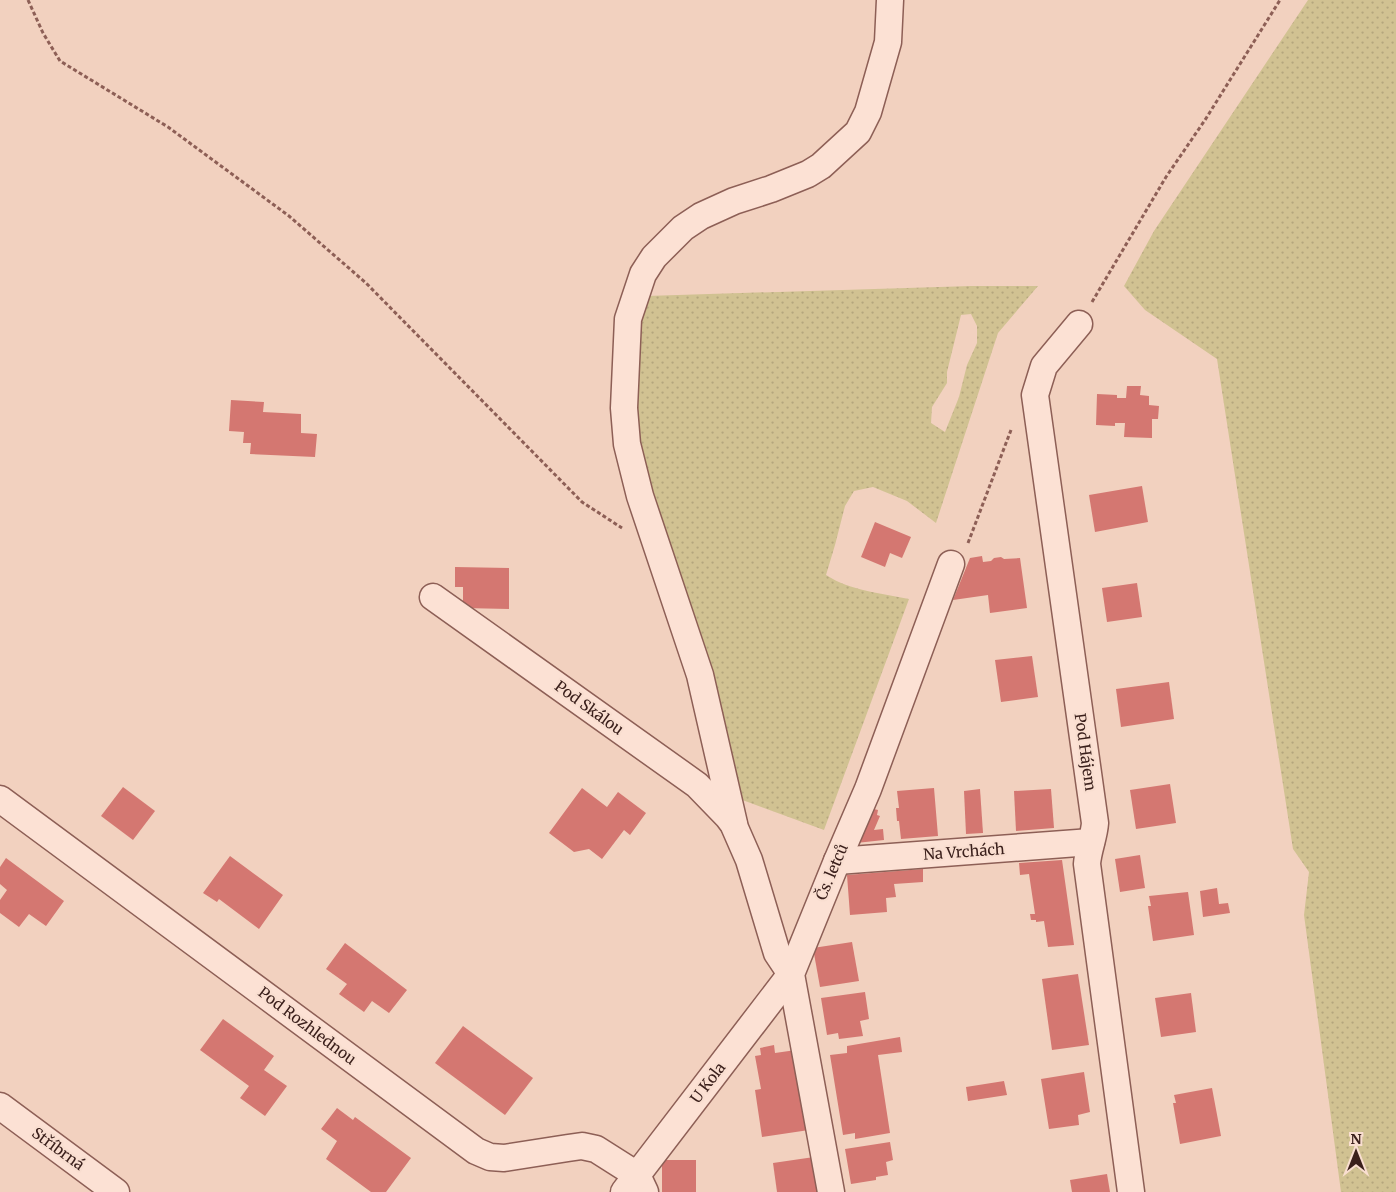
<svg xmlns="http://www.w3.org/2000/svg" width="1396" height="1192" viewBox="0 0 1396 1192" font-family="Merriweather,serif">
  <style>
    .grass { fill: url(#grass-dots); fill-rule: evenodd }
    .building { fill: #d47771 }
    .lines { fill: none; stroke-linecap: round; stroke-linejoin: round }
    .minor-casing { stroke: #8d5f56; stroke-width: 29 }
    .path { stroke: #8d5f56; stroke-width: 3; stroke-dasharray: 4 2.5; stroke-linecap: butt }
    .minor { stroke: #fce1d4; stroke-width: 26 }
    .labels { text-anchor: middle; stroke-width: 4.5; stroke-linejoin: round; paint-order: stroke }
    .street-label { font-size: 15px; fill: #3b201c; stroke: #f9ded0 }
  </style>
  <defs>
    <pattern id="grass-dots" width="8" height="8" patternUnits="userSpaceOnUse" patternTransform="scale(1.25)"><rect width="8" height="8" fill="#d1c292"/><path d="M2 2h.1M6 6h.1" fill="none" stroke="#b4a67d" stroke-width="1.8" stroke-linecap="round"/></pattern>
  </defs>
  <rect width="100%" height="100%" fill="#f2d1bf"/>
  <g class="grass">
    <polygon points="1308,0 1396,0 1396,1192 1341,1192 1304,915 1309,872 1293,849 1217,359 1145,310 1124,286 1154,231"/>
    <path d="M971,286H1038L998,333L936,523L907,501L873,487L854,491L845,506L835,545L826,575C851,591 881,593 909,599L824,830L737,798L634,446L639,318L646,296ZM971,314L977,326V343L967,365L959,397L945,432L931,423L932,407L947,383V372L961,315Z"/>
  </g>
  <g class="building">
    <polygon points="1127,386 1141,386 1140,395 1149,396 1149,405 1159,406 1158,419 1152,419 1152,438 1124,437 1125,423 1115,423 1115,426 1096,425 1097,394 1117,395 1117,398 1126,398"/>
    <polygon points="231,400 264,402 263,412 301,414 301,433 317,434 315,457 250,454 251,443 243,443 244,432 229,431"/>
    <polygon points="1142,486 1148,522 1095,532 1089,495"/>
    <polygon points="875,522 911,537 902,558 890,553 885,567 861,557"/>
    <polygon points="982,556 983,562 991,561 994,558 1001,557 1004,559 1020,558 1027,608 990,613 988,595 953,600 970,558"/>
    <polygon points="455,567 509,568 509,609 463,608 463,587 455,587"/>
    <polygon points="1137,583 1142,617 1107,622 1102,588"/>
    <polygon points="1032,656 1038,697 1001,702 995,660"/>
    <polygon points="1169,682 1174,719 1121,727 1116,689"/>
    <polygon points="1170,784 1176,823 1136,829 1130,790"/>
    <polygon points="123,787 155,811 133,840 101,816"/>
    <polygon points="582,788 607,807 618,792 646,813 630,835 624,830 602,859 589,849 574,852 549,833"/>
    <polygon points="934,788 938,836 901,839 899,821 897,821 896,808 899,808 897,791"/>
    <polygon points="980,789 983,833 966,834 964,791"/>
    <polygon points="1051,789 1054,828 1016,831 1014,791"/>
    <polygon points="870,808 878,810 877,815 880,816 874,830 883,829 884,840 856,843"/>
    <polygon points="1140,855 1145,888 1120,892 1115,859"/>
    <polygon points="230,856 283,895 259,929 219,899 217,902 203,893"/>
    <polygon points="6,858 64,901 46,926 29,914 19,927 0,913 0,900 7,890 0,884 0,867"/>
    <polygon points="1062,860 1074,945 1048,947 1044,921 1036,922 1036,920 1031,920 1030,914 1035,914 1029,874 1020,875 1019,863"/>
    <polygon points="923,869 923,882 894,884 896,897 886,898 887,912 850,915 847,875"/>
    <polygon points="1217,888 1219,904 1228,903 1230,913 1203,917 1200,891"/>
    <polygon points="1188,892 1194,935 1153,941 1148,906 1151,906 1149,896"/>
    <polygon points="852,942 859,981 820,987 813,948"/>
    <polygon points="345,943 407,990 389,1013 372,1001 364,1012 339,994 347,984 326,969"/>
    <polygon points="1078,974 1089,1045 1052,1050 1042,979"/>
    <polygon points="865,992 869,1019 860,1021 863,1036 839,1039 838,1033 827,1035 821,998"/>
    <polygon points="1191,993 1196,1032 1161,1037 1155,998"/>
    <polygon points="223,1019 274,1056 264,1070 287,1086 265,1116 240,1098 249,1086 200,1050"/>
    <polygon points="463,1026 533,1078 505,1115 435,1063"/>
    <polygon points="900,1037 902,1052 878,1055 890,1133 855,1139 855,1133 843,1135 830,1055 847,1053 847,1046"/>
    <polygon points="774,1045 775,1053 796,1050 809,1130 762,1137 755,1090 761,1089 755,1056 761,1055 760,1048"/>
    <polygon points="1084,1072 1090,1112 1078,1115 1079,1125 1049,1129 1041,1079"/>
    <polygon points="1004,1081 1007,1095 968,1101 966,1087"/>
    <polygon points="1212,1088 1221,1136 1180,1144 1173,1103 1176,1103 1174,1095"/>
    <polygon points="337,1108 353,1120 355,1117 411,1158 386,1192 371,1192 326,1159 337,1141 321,1129"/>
    <polygon points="890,1142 893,1160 886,1162 888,1175 876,1177 876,1180 851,1184 845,1149"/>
    <polygon points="814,1157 819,1192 777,1192 773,1163"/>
    <rect x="662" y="1160" width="34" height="32"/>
    <polygon points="1107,1174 1110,1192 1072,1192 1070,1180"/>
  </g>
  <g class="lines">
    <defs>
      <g id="minor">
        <path d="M1079,324L1044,366L1035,395L1095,823C1094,837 1088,850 1087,864L1131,1192"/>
        <polyline points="433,597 697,785 728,817 734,825"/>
        <polyline points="0,799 476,1151 490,1157 504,1158 568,1148 582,1146 596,1149 637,1175 645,1192"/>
        <polyline points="837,861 1091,842"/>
        <polyline points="791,974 777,953 749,860 735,828 700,675 640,496 627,444 624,408 628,319 643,274 654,257 683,228 701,216 734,201 771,189 808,174 821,166 858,132 868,112 888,42 890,0"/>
        <polyline points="0,1106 116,1192"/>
        <polyline points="624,1192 791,974"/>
        <polyline points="831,1192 791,974 837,861 868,789 951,564"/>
      </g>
    </defs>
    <use href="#minor" class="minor-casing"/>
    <g class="path">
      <polyline points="28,0 43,33 60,61 168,127 289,216 366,283 582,502 622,528"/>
      <polyline points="1092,302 1166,177 1205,120 1280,0"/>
      <polyline points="968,543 1011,430"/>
    </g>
    <use href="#minor" class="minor"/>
  </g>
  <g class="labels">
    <g class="street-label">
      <text transform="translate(589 708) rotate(36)" y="5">Pod Skálou</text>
      <text transform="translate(1085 752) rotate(82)" y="5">Pod Hájem</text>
      <text transform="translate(964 852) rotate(-4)" y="5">Na Vrchách</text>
      <text transform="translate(832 872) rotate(-67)" y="5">Čs. letců</text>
      <text transform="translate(307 1026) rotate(37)" y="5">Pod Rozhlednou</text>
      <text transform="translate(708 1083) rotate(-53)" y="5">U Kola</text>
      <text transform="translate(58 1149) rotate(36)" y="5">Stříbrná</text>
    </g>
  </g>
  <g transform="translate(1356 1152)" stroke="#f9ded0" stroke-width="4" paint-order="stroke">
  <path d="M0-4L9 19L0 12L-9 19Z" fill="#3b201c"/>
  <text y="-8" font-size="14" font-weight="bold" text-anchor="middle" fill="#3b201c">N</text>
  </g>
</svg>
